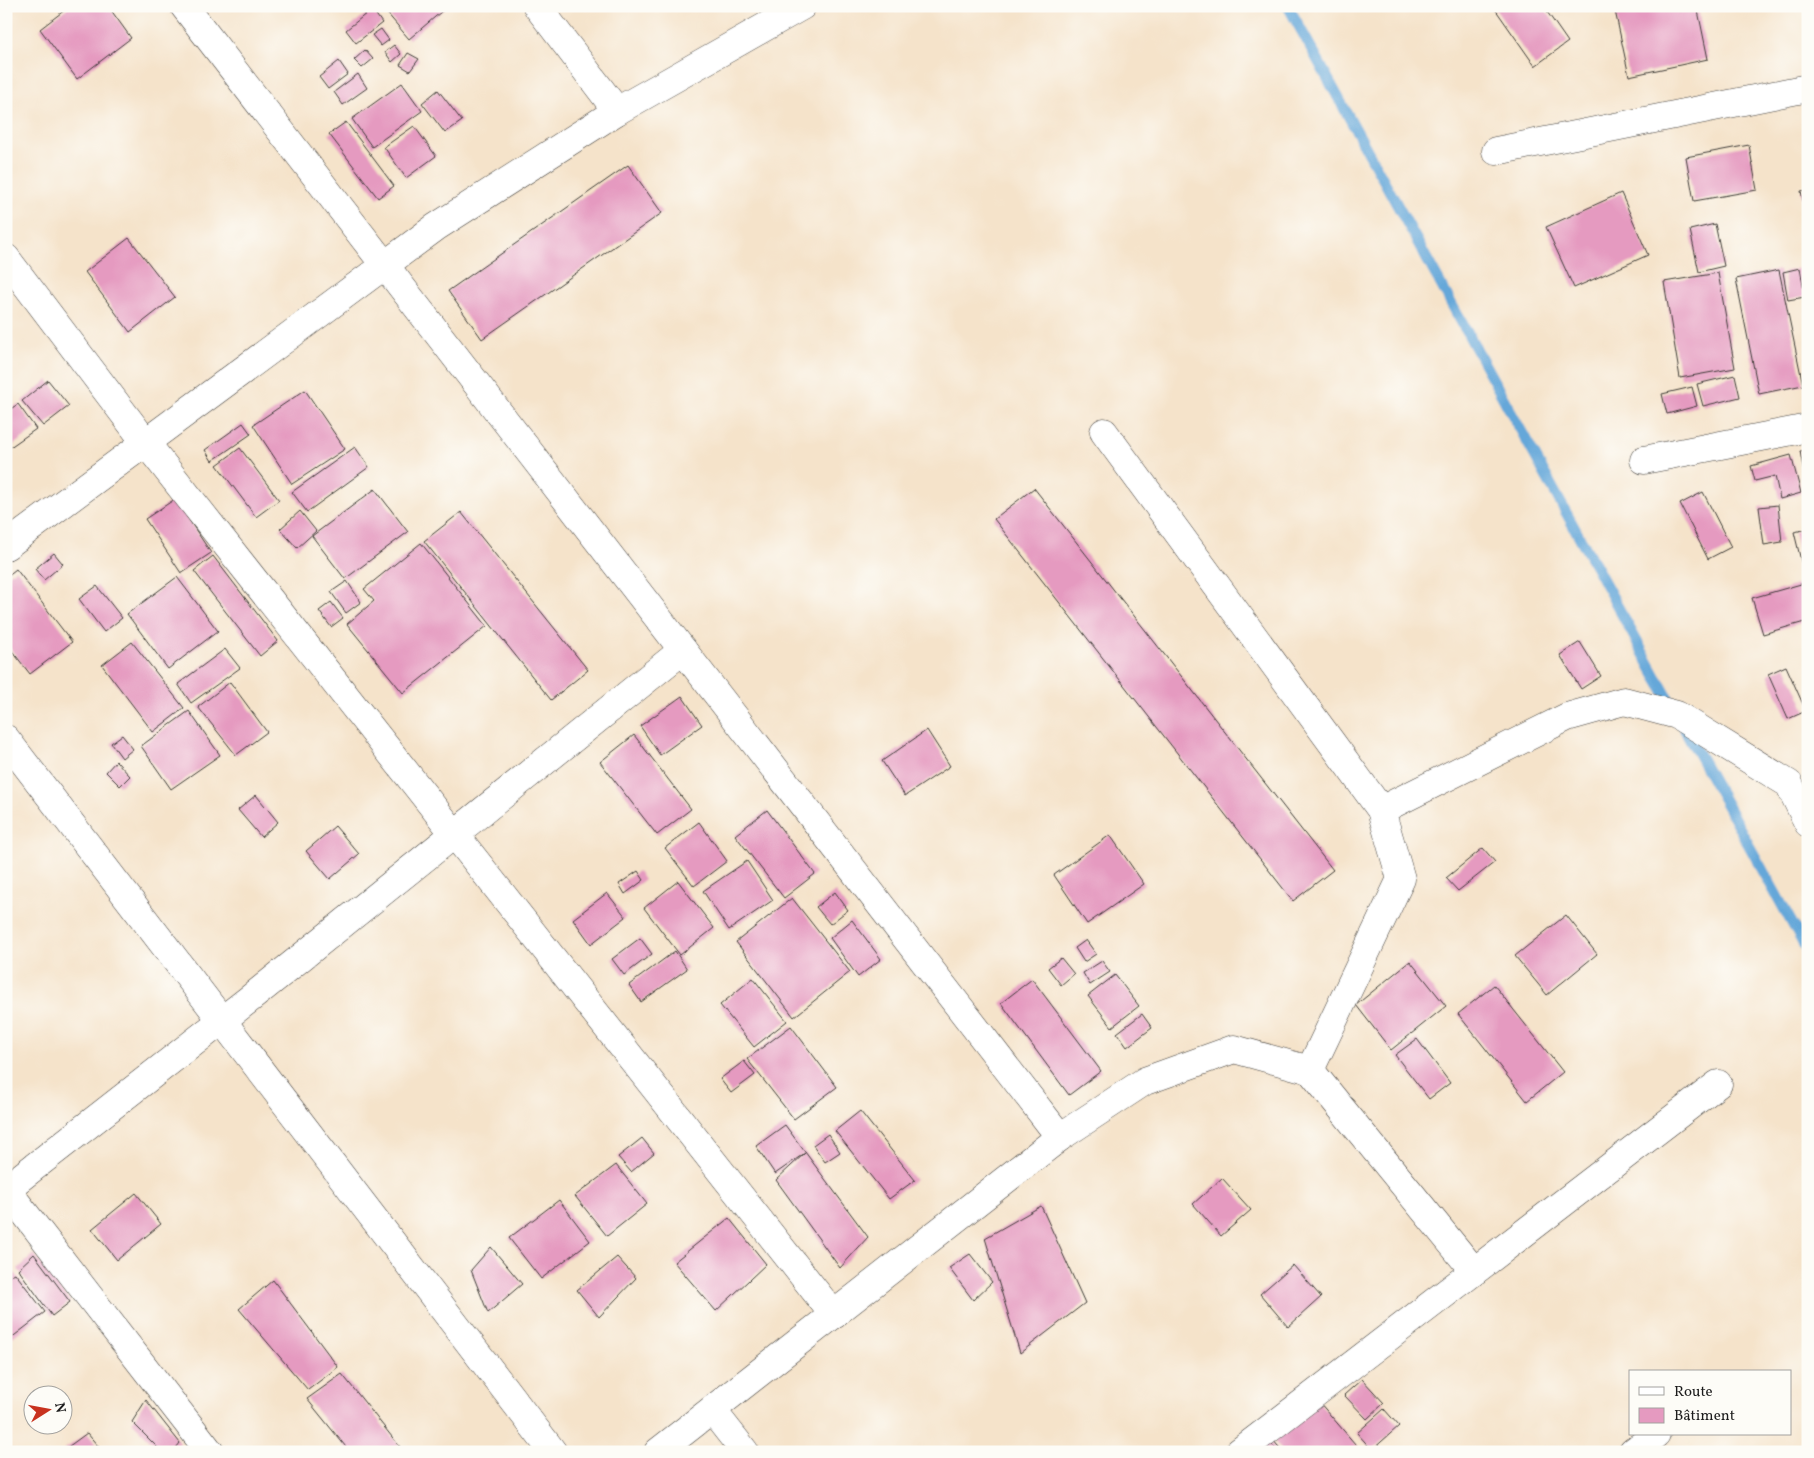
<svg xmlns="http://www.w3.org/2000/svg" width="1814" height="1458" viewBox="0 0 1814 1458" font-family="Vollkorn,serif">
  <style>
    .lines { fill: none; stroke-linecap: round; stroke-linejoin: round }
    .stream { stroke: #65a7d9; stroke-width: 11 }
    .building { fill: #e59ac0 }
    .street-casing { stroke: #3d3a36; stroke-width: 29 }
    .street { stroke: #fff; stroke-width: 28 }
  </style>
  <rect width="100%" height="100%" fill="#fdfcf7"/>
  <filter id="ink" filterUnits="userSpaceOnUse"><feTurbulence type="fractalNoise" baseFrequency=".02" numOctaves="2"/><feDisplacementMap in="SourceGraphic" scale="10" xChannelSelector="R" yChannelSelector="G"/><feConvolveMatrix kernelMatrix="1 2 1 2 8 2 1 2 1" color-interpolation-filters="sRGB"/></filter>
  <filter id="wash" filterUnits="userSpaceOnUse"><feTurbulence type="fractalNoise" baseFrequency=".0096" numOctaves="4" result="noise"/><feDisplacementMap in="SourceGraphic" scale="20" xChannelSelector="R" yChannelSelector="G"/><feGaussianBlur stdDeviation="1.12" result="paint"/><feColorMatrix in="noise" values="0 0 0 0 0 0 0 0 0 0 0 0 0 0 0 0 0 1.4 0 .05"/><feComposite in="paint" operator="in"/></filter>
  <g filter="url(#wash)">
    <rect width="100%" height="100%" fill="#f5e3ca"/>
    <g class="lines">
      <g class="stream">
        <polyline points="1288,6 1675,711"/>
        <polyline points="1684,728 1808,952"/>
      </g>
    </g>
    <g id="blocks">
      <g class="building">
        <polygon points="70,6 108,6 131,38 77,79 40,29"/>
        <polygon points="381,6 448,6 409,39"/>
        <polygon points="1493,6 1543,6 1568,42 1535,66"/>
        <polygon points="1614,6 1697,6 1708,59 1629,76"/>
        <polygon points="372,9 382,23 356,43 346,30"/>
        <polygon points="381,29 389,40 381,46 372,35"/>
        <polygon points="394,45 401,54 392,62 385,52"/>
        <polygon points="365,50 373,59 362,68 354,60"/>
        <polygon points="408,53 419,59 410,71 400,65"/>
        <polygon points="339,61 348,74 328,89 319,77"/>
        <polygon points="358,74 367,88 343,105 334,92"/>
        <polygon points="402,83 422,111 372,147 352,119"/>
        <polygon points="438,90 462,121 445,133 422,103"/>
        <polygon points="346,122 394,186 378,198 329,134"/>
        <polygon points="414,126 436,156 406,178 384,147"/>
        <polygon points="1749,145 1757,190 1694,201 1686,157"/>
        <polygon points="628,165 662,213 482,339 448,291"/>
        <polygon points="1808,190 1808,219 1807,219 1801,191"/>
        <polygon points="1621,193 1648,255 1574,288 1546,227"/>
        <polygon points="1715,224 1724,266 1699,272 1690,230"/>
        <polygon points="129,238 175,297 130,332 85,272"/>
        <polygon points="1800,268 1805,297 1788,300 1783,272"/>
        <polygon points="1779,270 1803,385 1759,394 1736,279"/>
        <polygon points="1718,273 1735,368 1680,378 1664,282"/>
        <polygon points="1735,375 1740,397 1703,406 1697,384"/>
        <polygon points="48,380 69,406 43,426 22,401"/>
        <polygon points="1692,387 1697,406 1667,414 1662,394"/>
        <polygon points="305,390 345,449 292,484 253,425"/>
        <polygon points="18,404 36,429 6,450 6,412"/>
        <polygon points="243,423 251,434 212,461 205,450"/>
        <polygon points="355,447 369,467 307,512 292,492"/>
        <polygon points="240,448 279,500 256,517 217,465"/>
        <polygon points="1808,450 1808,489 1807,489 1800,451"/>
        <polygon points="1791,455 1801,493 1780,499 1775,476 1755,481 1751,466"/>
        <polygon points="1034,488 1333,870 1293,901 994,519"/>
        <polygon points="375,489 408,532 345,579 312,536"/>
        <polygon points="1703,492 1731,547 1708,559 1680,504"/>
        <polygon points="175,499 211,553 181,573 145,519"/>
        <polygon points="1778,505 1782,542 1764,545 1759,507"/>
        <polygon points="300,511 316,531 297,548 280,529"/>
        <polygon points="461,512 588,670 551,700 424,541"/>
        <polygon points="1808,529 1808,568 1803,569 1794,532"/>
        <polygon points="421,543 487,626 403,693 347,624 374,601 364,589"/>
        <polygon points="54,553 63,564 44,580 35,569"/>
        <polygon points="213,556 278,641 260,656 194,571"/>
        <polygon points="16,569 72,642 30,674 6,643 6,577"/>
        <polygon points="177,577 218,631 168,669 127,614"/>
        <polygon points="347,581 361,602 346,613 331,592"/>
        <polygon points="1808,582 1808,621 1763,634 1752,598"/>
        <polygon points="97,586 122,618 104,632 79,599"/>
        <polygon points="331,602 343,618 331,627 319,611"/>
        <polygon points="132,642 184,708 153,732 102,665"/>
        <polygon points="1580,642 1601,676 1581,689 1560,655"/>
        <polygon points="225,649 240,668 191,703 178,684"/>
        <polygon points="1786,666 1806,711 1788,719 1768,674"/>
        <polygon points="230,682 267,732 236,755 198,707"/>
        <polygon points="682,696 702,725 660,755 640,726"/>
        <polygon points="189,711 220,755 171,789 141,746"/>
        <polygon points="927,730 950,766 905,796 882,761"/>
        <polygon points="122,735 133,749 122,758 111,743"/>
        <polygon points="634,735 691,809 657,835 600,762"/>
        <polygon points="116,761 130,776 120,786 106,772"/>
        <polygon points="256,795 278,822 261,837 238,810"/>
        <polygon points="767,810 815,874 784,898 735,835"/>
        <polygon points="699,822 727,861 694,886 665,848"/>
        <polygon points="335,826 359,854 330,879 306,851"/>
        <polygon points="1110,835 1144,884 1087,924 1054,875"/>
        <polygon points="1483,848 1495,862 1458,891 1446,878"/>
        <polygon points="747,861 773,900 729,930 703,891"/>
        <polygon points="638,871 644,880 625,894 619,884"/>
        <polygon points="678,881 714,928 680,955 644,908"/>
        <polygon points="835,892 848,910 830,924 816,907"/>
        <polygon points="607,893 626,917 591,944 573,919"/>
        <polygon points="792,898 850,972 794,1017 736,942"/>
        <polygon points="1566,915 1597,954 1547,995 1515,956"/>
        <polygon points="852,920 881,959 858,977 830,938"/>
        <polygon points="640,938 652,954 624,975 612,959"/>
        <polygon points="1086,940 1096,954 1084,962 1075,948"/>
        <polygon points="675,951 687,969 641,1002 629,985"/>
        <polygon points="1061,958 1074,974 1061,985 1048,968"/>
        <polygon points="1102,961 1110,972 1090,985 1083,973"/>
        <polygon points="1410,961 1446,1006 1391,1050 1356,1005"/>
        <polygon points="1115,975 1139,1006 1112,1027 1088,996"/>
        <polygon points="753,978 787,1021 754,1047 720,1005"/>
        <polygon points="1032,979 1101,1071 1069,1095 1001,1003"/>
        <polygon points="1494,985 1563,1072 1527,1101 1458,1014"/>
        <polygon points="1142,1014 1152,1028 1127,1047 1117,1033"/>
        <polygon points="791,1026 837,1087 794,1119 747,1059"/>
        <polygon points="1417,1039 1450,1083 1429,1099 1395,1055"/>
        <polygon points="744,1061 755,1075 731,1093 720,1079"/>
        <polygon points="860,1111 915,1180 889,1199 835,1131"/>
        <polygon points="785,1125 868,1237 840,1268 776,1180 805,1153 775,1174 756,1146"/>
        <polygon points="828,1134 840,1152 825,1162 813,1145"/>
        <polygon points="642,1138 654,1153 631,1172 618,1157"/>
        <polygon points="616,1165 647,1204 607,1236 575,1196"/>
        <polygon points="1222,1178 1251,1210 1221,1236 1193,1204"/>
        <polygon points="136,1193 161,1224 117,1260 92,1229"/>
        <polygon points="559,1200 590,1241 541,1279 509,1238"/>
        <polygon points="1041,1206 1085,1303 1020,1353 985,1238"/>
        <polygon points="729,1218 766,1264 716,1311 674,1262"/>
        <polygon points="491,1247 522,1284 488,1313 471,1270"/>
        <polygon points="34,1254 70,1302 52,1316 18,1269"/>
        <polygon points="970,1254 992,1282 973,1300 949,1268"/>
        <polygon points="617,1257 636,1278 599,1317 577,1290"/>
        <polygon points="1293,1265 1321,1297 1288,1327 1260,1294"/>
        <polygon points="15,1273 45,1312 6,1342 6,1278"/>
        <polygon points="273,1280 338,1367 308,1390 239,1309"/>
        <polygon points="342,1374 404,1452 350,1452 307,1399"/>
        <polygon points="1362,1379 1384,1403 1367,1419 1344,1395"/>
        <polygon points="1313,1395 1362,1452 1283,1452 1268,1434"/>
        <polygon points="146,1400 180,1443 173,1452 162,1452 132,1422"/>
        <polygon points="1384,1409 1399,1426 1372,1450 1357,1433"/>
        <polygon points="87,1433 103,1452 61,1452"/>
        <polygon points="1265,1436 1279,1452 1247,1452"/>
      </g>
    </g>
  </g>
  <g filter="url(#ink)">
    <use href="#blocks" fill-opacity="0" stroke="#3d3a36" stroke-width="1"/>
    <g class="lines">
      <defs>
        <g id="street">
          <polyline points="184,6 1060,1137 1145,1081 1234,1049 1310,1070 1474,1271"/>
          <polyline points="537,6 617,111"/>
          <polyline points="1496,151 1808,88"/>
          <polyline points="6,258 146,443 834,1315"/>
          <polyline points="1104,432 1381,810 1401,879 1310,1070"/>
          <polyline points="1644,460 1808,428"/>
          <polyline points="6,546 436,227 617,111 802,6"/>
          <polyline points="6,739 553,1452"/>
          <polyline points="1381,810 1567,717 1624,701 1677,715 1789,784 1808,823"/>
          <polyline points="6,1189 252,997 683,650"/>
          <polyline points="6,1189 210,1452"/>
          <polyline points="712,1410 745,1452"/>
          <polyline points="658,1452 1060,1137"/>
          <polyline points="1239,1452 1718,1084"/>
          <polyline points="1633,1452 1656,1434"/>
        </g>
      </defs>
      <use href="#street" class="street-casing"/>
      <use href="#street" class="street"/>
    </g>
  </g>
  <rect width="1814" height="1458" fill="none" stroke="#fdfcf7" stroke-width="25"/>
  <rect x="1629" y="1370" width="162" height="65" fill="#fdfcf7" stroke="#a3a29f"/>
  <rect x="1639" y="1387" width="25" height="8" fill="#ffffff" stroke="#a3a29f"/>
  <text x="1674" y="1396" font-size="15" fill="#1c1c1c">Route</text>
  <rect x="1639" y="1408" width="25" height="15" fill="#e59ac0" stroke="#a3a29f"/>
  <text x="1674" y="1420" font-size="15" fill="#1c1c1c">Bâtiment</text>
  <g transform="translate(48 1410) rotate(79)"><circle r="24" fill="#fdfcf7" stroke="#a3a29f"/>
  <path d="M0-4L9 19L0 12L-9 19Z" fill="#c8321e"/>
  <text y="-8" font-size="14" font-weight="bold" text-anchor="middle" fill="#1c1c1c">N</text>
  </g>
</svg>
